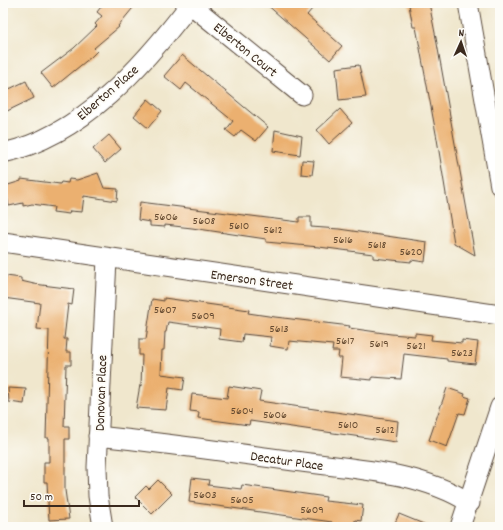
<svg xmlns="http://www.w3.org/2000/svg" width="503" height="530" viewBox="0 0 503 530" font-family="Dekko,sans-serif">
  <style>
    .building { fill: #ebb070 }
    .lines { fill: none; stroke-linecap: round; stroke-linejoin: round }
    .minor-casing { stroke: #564638; stroke-width: 21 }
    .minor { stroke: #fff; stroke-width: 19 }
    .labels { text-anchor: middle; stroke-width: 4; stroke-linejoin: round; paint-order: stroke }
    .number-label { font-size: 12px; fill: #674c32 }
    .street-label { font-size: 14px; fill: #3b2a1e; stroke: #fdfcf7 }
  </style>
  <rect width="100%" height="100%" fill="#fdfcf7"/>
  <filter id="ink" filterUnits="userSpaceOnUse"><feTurbulence type="fractalNoise" baseFrequency=".025" numOctaves="2"/><feDisplacementMap in="SourceGraphic" scale="8" xChannelSelector="R" yChannelSelector="G"/><feConvolveMatrix kernelMatrix="1 2 1 2 8 2 1 2 1" color-interpolation-filters="sRGB"/></filter>
  <filter id="wash" filterUnits="userSpaceOnUse"><feTurbulence type="fractalNoise" baseFrequency=".012" numOctaves="4" result="noise"/><feDisplacementMap in="SourceGraphic" scale="16" xChannelSelector="R" yChannelSelector="G"/><feGaussianBlur stdDeviation="0.9" result="paint"/><feColorMatrix in="noise" values="0 0 0 0 0 0 0 0 0 0 0 0 0 0 0 0 0 1.4 0 .05"/><feComposite in="paint" operator="in"/></filter>
  <g filter="url(#wash)">
    <rect width="100%" height="100%" fill="#f0e7cd"/>
    <g id="blocks">
      <g class="building">
        <polygon points="104,3 137,3 118,26 119,27 94,48 97,51 91,57 53,88 41,73 74,48 97,26 95,24 102,16 97,12"/>
        <polygon points="265,3 304,3 312,9 307,15 342,46 330,60"/>
        <polygon points="423,3 429,3 436,38 475,255 454,243 437,139 416,27 413,27 409,5"/>
        <polygon points="182,55 268,127 256,141 241,130 235,137 226,130 233,121 186,83 181,90 164,76"/>
        <polygon points="359,65 366,97 339,100 336,68"/>
        <polygon points="26,81 34,98 3,113 3,92"/>
        <polygon points="148,99 162,111 148,128 134,116"/>
        <polygon points="340,109 352,123 329,144 317,130"/>
        <polygon points="275,130 302,136 300,155 273,151"/>
        <polygon points="109,135 121,149 105,163 93,149"/>
        <polygon points="302,160 314,161 312,175 301,174"/>
        <polygon points="98,173 104,188 118,189 117,201 84,196 82,212 70,211 69,214 53,212 54,207 32,204 23,206 23,203 9,206 5,186 21,181 21,179 60,184 61,182 68,183 69,179 77,180"/>
        <polygon points="140,202 299,222 299,217 311,217 311,227 339,229 427,242 425,262 411,260 411,262 373,258 373,254 319,247 266,242 266,239 192,228 165,225 165,227 150,226 150,222 138,220"/>
        <polygon points="6,276 21,278 21,281 34,284 74,289 72,305 68,304 64,339 67,339 66,352 71,352 71,365 66,365 64,426 69,426 69,439 65,439 65,490 69,519 49,520 47,482 44,482 44,462 49,462 49,438 46,438 49,330 37,329 40,303 3,298"/>
        <polygon points="164,298 249,310 248,313 275,317 350,326 349,328 391,334 415,336 415,333 432,335 431,340 462,343 462,340 478,342 475,364 447,361 447,359 404,354 401,379 372,377 372,380 340,377 342,358 338,358 339,351 332,351 333,345 289,341 288,349 270,346 271,337 243,334 242,342 219,339 220,329 168,322 166,332 165,332 164,350 162,350 161,374 185,377 183,390 169,388 166,410 136,408 140,385 141,386 142,355 139,355 139,339 146,339 152,299 164,301"/>
        <polygon points="229,386 261,391 259,401 398,421 396,442 250,421 249,425 198,418 199,412 190,411 192,394 227,398"/>
        <polygon points="8,388 26,389 24,404 9,402"/>
        <polygon points="447,388 465,394 464,396 470,398 465,414 459,413 447,447 429,440"/>
        <polygon points="192,478 209,480 208,485 241,489 242,485 326,497 325,501 363,505 361,521 355,520 355,527 331,527 332,522 189,502"/>
        <polygon points="158,480 172,494 152,514 135,497 146,486 149,489"/>
        <polygon points="399,514 431,527 393,527"/>
      </g>
    </g>
  </g>
  <g filter="url(#ink)">
    <use href="#blocks" fill-opacity="0" stroke="#564638" stroke-width="1"/>
    <g class="lines">
      <defs>
        <g id="minor">
          <polyline points="468,3 500,186"/>
          <polyline points="190,4 302,95"/>
          <path d="M3,153C82,136 144,65 191,3"/>
          <polyline points="3,242 500,315"/>
          <path d="M98,436C164,443 229,452 294,461C352,469 420,471 470,503"/>
          <polyline points="103,527 98,496 97,467 107,259"/>
          <polyline points="460,527 500,407"/>
        </g>
      </defs>
      <use href="#minor" class="minor-casing"/>
      <use href="#minor" class="minor"/>
    </g>
  </g>
  <g class="labels">
    <g class="number-label">
      <text x="166" y="220">5606</text>
      <text x="204" y="224">5608</text>
      <text x="239" y="229">5610</text>
      <text x="273" y="233">5612</text>
      <text x="343" y="243">5616</text>
      <text x="377" y="248">5618</text>
      <text x="411" y="255">5620</text>
      <text x="165" y="313">5607</text>
      <text x="203" y="319">5609</text>
      <text x="279" y="332">5613</text>
      <text x="345" y="344">5617</text>
      <text x="379" y="347">5619</text>
      <text x="416" y="349">5621</text>
      <text x="462" y="356">5623</text>
      <text x="242" y="414">5604</text>
      <text x="275" y="418">5606</text>
      <text x="348" y="428">5610</text>
      <text x="385" y="433">5612</text>
      <text x="205" y="498">5603</text>
      <text x="242" y="503">5605</text>
      <text x="312" y="513">5609</text>
    </g>
    <g class="street-label">
      <text transform="translate(246 49) rotate(39)" y="5">Elberton Court</text>
      <text transform="translate(107 92) rotate(-41)" y="5">Elberton Place</text>
      <text transform="translate(252 279) rotate(8)" y="5">Emerson Street</text>
      <text transform="translate(100 393) rotate(-88)" y="5">Donovan Place</text>
      <text transform="translate(287 460) rotate(8)" y="5">Decatur Place</text>
    </g>
  </g>
  <rect width="503" height="530" fill="none" stroke="#fdfcf7" stroke-width="16"/>
  <g transform="translate(461 42) rotate(3)" stroke="#fdfcf7" stroke-width="3" paint-order="stroke">
  <path d="M0-3L7 15L0 10L-7 15Z" fill="#3b2a1e"/>
  <text y="-6" font-size="11" font-weight="bold" text-anchor="middle" fill="#3b2a1e">N</text>
  </g>
  <path d="M24 500v6h115v-6" fill="none" stroke="#3b2a1e" stroke-width="2"/>
  <text x="30" y="500" font-size="12" fill="#3b2a1e" stroke="#fdfcf7" stroke-width="3" paint-order="stroke">50 m</text>
</svg>
